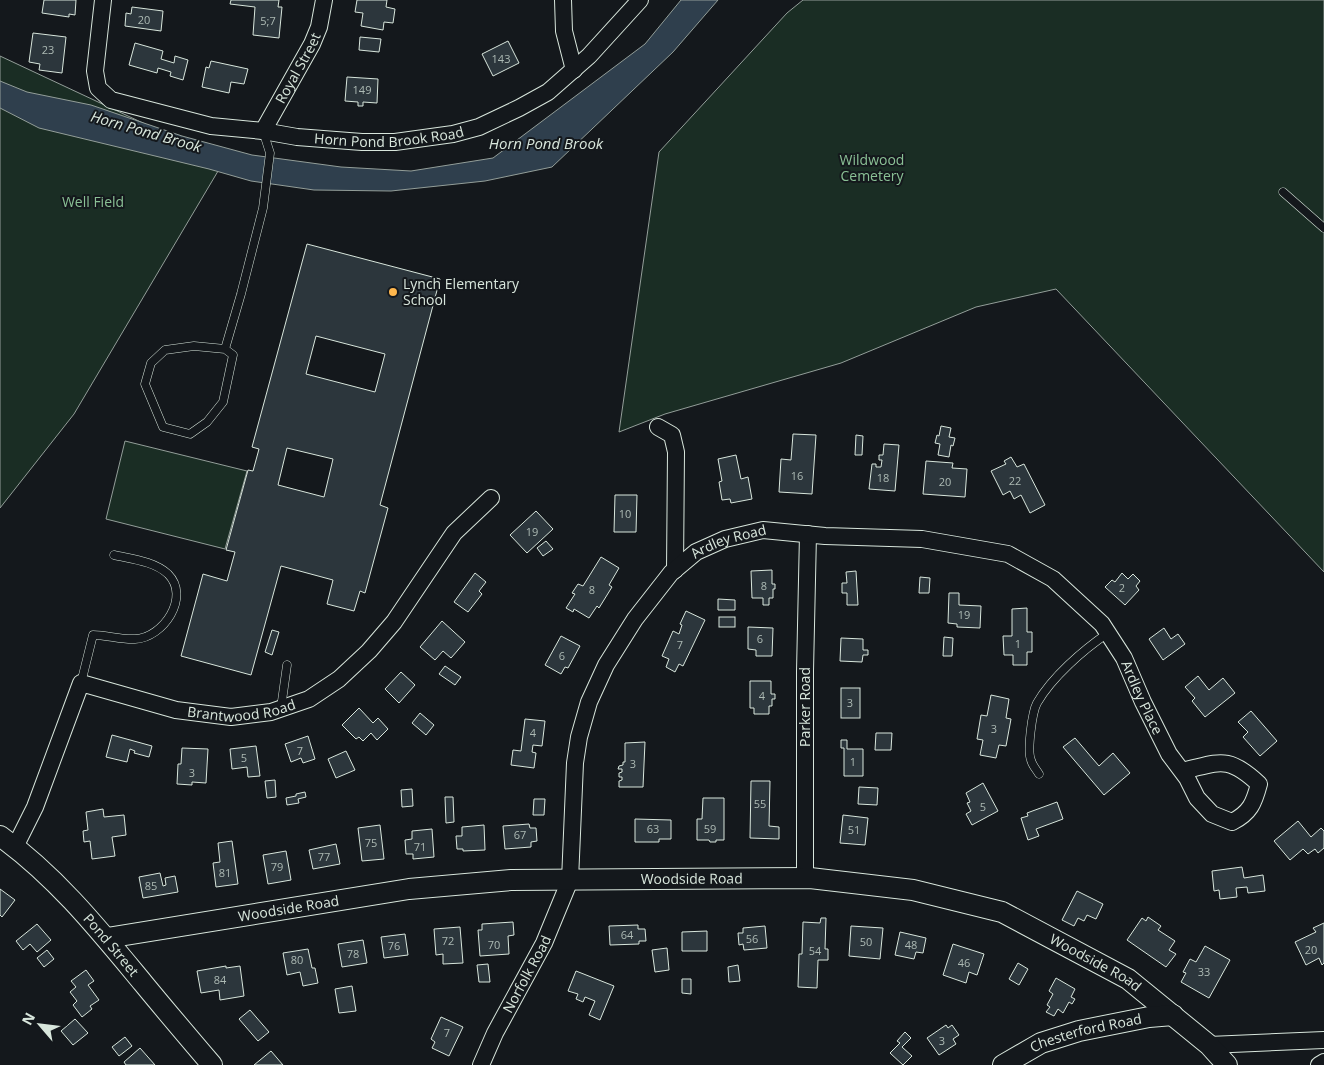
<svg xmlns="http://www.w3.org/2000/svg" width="1324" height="1065" viewBox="0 0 1324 1065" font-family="'Open Sans',sans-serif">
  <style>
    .green { fill: #1a2d24; stroke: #939e99 }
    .water { fill: #2f3f4d; stroke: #939e99 }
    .building { fill: #2c363c; stroke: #d8e6dc; fill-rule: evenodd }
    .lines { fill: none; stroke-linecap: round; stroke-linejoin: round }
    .service-casing { stroke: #d8e6dc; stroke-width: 9 }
    .minor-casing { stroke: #d8e6dc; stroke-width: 18 }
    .tertiary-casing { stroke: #d8e6dc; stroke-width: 22 }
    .service { stroke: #14181c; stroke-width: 8 }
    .minor { stroke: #14181c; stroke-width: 16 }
    .tertiary { stroke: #14181c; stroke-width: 20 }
    .poi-dot { fill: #ffb74d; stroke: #14181c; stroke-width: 2 }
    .labels { text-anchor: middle; stroke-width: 4; stroke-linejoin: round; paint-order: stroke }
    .number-label { font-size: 11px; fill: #adbab4 }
    .street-label { font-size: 14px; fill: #d8e6dc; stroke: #14181c }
    .park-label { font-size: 14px; fill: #8ac095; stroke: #14181c }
    .poi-label { font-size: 14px; fill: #d8e6dc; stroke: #14181c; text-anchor: start }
    .water-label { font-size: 15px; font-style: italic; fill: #d8e6dc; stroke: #14181c }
  </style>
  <rect width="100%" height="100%" fill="#14181c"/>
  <g class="green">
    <polygon points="803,0 1324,0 1324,572 1056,289 976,307 841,363 665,414 619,432 659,152 787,13"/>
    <polygon points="0,56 224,161 74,414 0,508"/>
    <polygon points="125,441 247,471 225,549 106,519"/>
  </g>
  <polygon class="water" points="681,0 718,0 673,52 552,167 485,181 391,191 314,190 251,181 209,169 39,128 0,108 0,81 27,92 91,105 182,136 252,155 341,167 411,171 493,158 645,44"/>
  <g class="building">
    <polygon points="44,0 76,0 75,15 69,14 69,17 42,13"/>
    <polygon points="231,0 279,0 278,7 282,7 279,38 253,35 255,7 230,4"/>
    <polygon points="357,0 387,0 386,7 395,9 393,23 384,22 383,30 361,26 363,13 355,12"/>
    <polygon points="132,7 163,11 161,31 125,26 126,13 131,14"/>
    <polygon points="33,33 66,37 62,73 39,70 40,64 29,62"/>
    <polygon points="360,37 381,39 379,52 359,50"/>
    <polygon points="508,41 519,63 493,76 482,54"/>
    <polygon points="135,43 163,51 161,59 174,63 175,56 188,60 183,80 170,76 171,72 158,68 157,73 129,65"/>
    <polygon points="211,61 248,69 244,84 231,82 229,93 202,87 206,67 209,68"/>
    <polygon points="347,77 378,79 377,103 363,102 363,106 358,106 358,102 345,101"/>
    <path d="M307,244L440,279L380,505L388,508L365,593L360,591L354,611L327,604L333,580L281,566L251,675L181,656L203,574L227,581L235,552L226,550L248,470L253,471L259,449L252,447ZM316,336L385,354L375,392L306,374ZM287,448L333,459L324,497L278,485Z"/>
    <polygon points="941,426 951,428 949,437 955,438 953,446 951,445 949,457 938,455 940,444 935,443 937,435 939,436"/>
    <polygon points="793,434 816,435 812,494 779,492 781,459 791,460"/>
    <polygon points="856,435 863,436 862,455 855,455"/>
    <polygon points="884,444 899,445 895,491 869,489 872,464 876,464 876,467 881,467 882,460 879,460 879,455 883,455"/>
    <polygon points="736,455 741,479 748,477 752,499 731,503 730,499 722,500 719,482 722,481 718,459"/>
    <polygon points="1011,457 1017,467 1024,464 1045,505 1030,513 1021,495 1014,499 1010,491 1003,495 991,471 1006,464 1004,461"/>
    <polygon points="926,461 953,463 952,468 967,469 965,497 923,494"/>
    <polygon points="615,495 637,495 636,532 614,532"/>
    <polygon points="536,511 553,529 527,553 510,535"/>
    <polygon points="546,541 553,549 543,556 537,548"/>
    <polygon points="601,557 619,568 609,585 612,587 599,608 597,606 589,618 574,609 573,612 566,608 575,594 572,593 578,584 583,586"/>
    <polygon points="772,570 772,584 775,584 775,589 773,589 773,598 769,598 769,605 763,605 763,598 752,598 751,571"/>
    <polygon points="856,571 858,605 847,605 847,593 842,593 842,583 847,583 846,572"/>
    <polygon points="475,573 486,582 479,591 482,594 468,612 454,602"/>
    <polygon points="1122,573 1128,579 1133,574 1140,581 1136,586 1139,590 1125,605 1105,587 1112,580 1115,582"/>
    <polygon points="920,577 930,578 929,593 919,593"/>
    <polygon points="949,593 959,593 959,605 981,606 980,628 957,627 957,624 948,623"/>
    <polygon points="718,599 735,600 735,610 718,610"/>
    <polygon points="1027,608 1027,632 1032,632 1032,652 1027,652 1027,665 1013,665 1013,655 1004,655 1003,636 1012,636 1012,609"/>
    <polygon points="686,611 705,620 683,666 679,664 675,672 666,667 669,659 662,656 673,631 679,634 682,625 680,624"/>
    <rect x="719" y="617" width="16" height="10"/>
    <polygon points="442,621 465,642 451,658 443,651 435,660 420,647"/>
    <polygon points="748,627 773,628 772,656 756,656 756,650 748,649"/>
    <polygon points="1164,628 1171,639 1178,634 1185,644 1163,660 1149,639"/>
    <polygon points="272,630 279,632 272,655 265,652"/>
    <polygon points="561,636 580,646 568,668 565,667 561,674 545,665"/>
    <polygon points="944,637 953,638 952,656 943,656"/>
    <polygon points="841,638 863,639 863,650 868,650 868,655 863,655 862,662 840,661"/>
    <polygon points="445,666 461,677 455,685 439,674"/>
    <polygon points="401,672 415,685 399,703 385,689"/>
    <polygon points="1198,676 1209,690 1223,678 1235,693 1205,717 1192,701 1195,698 1185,687"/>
    <polygon points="750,681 771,681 771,694 775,694 775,699 772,699 772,706 769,706 769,714 754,714 754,708 750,708"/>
    <rect x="841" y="688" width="19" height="30"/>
    <polygon points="991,695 1009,699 1006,718 1011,719 1006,746 999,745 996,758 980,755 983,740 977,739 981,715 987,716"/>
    <polygon points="359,708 373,723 378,718 388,729 377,740 371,733 363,741 359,737 356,739 342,725"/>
    <polygon points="1251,711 1277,741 1260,756 1243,737 1248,732 1238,722"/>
    <polygon points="420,713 434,725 426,735 412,723"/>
    <polygon points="525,719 545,721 542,746 533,745 532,752 536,753 534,768 511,765 513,750 521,751"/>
    <polygon points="876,733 892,733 891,750 875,750"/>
    <polygon points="112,735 152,746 149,757 134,753 135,751 130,749 127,762 106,757"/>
    <polygon points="308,736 315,759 303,763 301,758 291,762 285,744"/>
    <polygon points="1075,738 1099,766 1113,753 1130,773 1104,795 1063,747"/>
    <polygon points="841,740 847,740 847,749 863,749 863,776 844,776 844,748 841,748"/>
    <polygon points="645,742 643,787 619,787 619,781 622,780 622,777 619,777 619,773 622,772 622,769 618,769 619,766 623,765 623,762 625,762 625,743"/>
    <polygon points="256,746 260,776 248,777 247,767 232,769 230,749"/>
    <polygon points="182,748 208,749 206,783 192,782 192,785 177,784 178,764 181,764"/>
    <polygon points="346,751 355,770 336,778 328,759"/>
    <polygon points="275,780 276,797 267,798 265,781"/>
    <polygon points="751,781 770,781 769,826 779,827 779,839 750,838"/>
    <polygon points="983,783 998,811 972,825 966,814 971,811 967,803 970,802 966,793"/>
    <polygon points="859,787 878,788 877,805 858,804"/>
    <polygon points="412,789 413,806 402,807 401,790"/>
    <polygon points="305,792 306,797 298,799 299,803 287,805 286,798 296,796 296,794"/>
    <polygon points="445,797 453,797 454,822 446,823"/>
    <polygon points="703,798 724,798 724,840 716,840 716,842 710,842 709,840 697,840 697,819 702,819"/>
    <polygon points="534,799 545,799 544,815 533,815"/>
    <polygon points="1057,802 1063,819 1036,829 1039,836 1028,840 1021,818 1028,816 1027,813"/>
    <polygon points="103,809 104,817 124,815 126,835 112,837 115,856 92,859 90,841 84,842 83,831 88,830 86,812"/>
    <polygon points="843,815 868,818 865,845 840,843"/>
    <polygon points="635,819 671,820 671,839 659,839 659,842 635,842"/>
    <polygon points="1298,821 1311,837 1321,828 1324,831 1324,848 1318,853 1315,849 1308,854 1303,849 1290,860 1274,841"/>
    <polygon points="529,824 530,828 536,828 537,841 531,842 531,847 505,849 503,826"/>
    <polygon points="380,825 384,859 362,861 358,828"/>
    <polygon points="484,825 485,850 463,851 463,849 457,849 456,836 462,836 462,827"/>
    <polygon points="432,829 434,857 413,859 413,854 406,854 405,840 412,839 412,831"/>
    <polygon points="232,841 238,884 216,887 213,863 220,862 218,843"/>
    <polygon points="336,844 340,864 313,869 309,850"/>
    <polygon points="286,851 291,880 268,884 263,855"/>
    <polygon points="1242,867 1244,878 1263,875 1265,891 1248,893 1247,887 1236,888 1237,897 1220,899 1219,890 1214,891 1212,871"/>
    <polygon points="160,873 163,886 166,885 165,878 175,876 178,892 143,898 139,877"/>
    <polygon points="0,889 15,900 2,917 0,915"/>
    <polygon points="1077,891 1103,904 1096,919 1087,915 1084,921 1078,918 1074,926 1062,920"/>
    <polygon points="1148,917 1161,926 1158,930 1175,941 1169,950 1176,954 1166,967 1127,940 1142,918 1146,921"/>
    <polygon points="821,918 826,918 825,949 828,949 828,960 818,960 817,988 798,987 799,954 802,954 803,922 820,923"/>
    <polygon points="513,922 514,935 508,936 509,954 480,956 478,930 482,930 482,924"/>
    <polygon points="1324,923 1324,963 1322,965 1319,958 1306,965 1295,942 1316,932 1313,928"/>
    <polygon points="37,924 51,940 37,952 30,944 23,950 16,941"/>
    <polygon points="638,925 638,929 645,929 646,941 639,941 639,944 610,945 609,926"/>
    <polygon points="765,926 767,948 744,950 743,944 739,945 738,933 743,933 743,928"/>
    <polygon points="851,926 883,928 880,959 849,956"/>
    <polygon points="460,927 463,963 443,964 443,954 436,955 434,929"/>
    <polygon points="707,931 707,951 682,951 682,932"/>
    <polygon points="900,932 926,938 923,953 916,952 914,959 895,955"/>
    <polygon points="405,934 408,955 384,958 381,937"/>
    <polygon points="363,940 367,963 342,967 338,944"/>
    <polygon points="953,944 984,954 977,975 969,972 966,983 943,975"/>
    <polygon points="1205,946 1230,960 1209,998 1181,982 1186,973 1183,972 1190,959 1196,962"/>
    <polygon points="667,948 669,970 655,972 652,950"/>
    <polygon points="308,949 312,968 315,968 318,983 303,986 300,972 287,975 283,953"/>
    <polygon points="47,950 54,959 44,967 37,958"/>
    <polygon points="1018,963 1028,969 1019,985 1009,979"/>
    <polygon points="488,964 490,982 479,982 477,965"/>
    <polygon points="738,965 740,981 729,982 728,967"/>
    <polygon points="226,966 226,968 240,966 244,996 220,1000 219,990 201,993 197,971"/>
    <polygon points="86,970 94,981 88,985 99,1000 90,1006 92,1009 82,1017 73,1005 77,1001 70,992 76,987 71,981"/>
    <polygon points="576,971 614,986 600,1020 589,1015 595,1001 585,997 583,1002 576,999 578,994 568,991"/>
    <polygon points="1056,978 1075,989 1071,997 1075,999 1072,1004 1069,1002 1063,1013 1058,1009 1054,1016 1046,1012 1050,1007 1047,1005 1053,994 1049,991"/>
    <polygon points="682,979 691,979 691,994 682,993"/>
    <polygon points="352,986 356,1011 339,1013 335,989"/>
    <polygon points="250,1010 269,1032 258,1041 239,1019"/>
    <polygon points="441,1017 463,1027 449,1056 432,1048 435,1042 431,1039"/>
    <polygon points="75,1019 88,1033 73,1045 61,1031"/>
    <polygon points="946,1025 948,1028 952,1025 959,1035 953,1039 956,1044 939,1055 927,1038"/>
    <polygon points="905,1032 911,1038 902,1047 912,1056 903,1065 890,1053 900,1043 897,1041"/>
    <polygon points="125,1037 132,1046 119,1056 112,1047"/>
    <polygon points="140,1048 155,1065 126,1065 124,1062"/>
    <polygon points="271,1051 283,1065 254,1065"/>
  </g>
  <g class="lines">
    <defs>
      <g id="service">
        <polyline points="1283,192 1324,228"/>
        <polyline points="225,349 194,346 165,350 151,363 145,384 163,427 190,434 207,422 223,402 233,355 225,349 241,294 263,208 270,153 263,131"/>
        <path d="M81,683L93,635C107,635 122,640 135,639C163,638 191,597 168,574C154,561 131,559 114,555"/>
        <polyline points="281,708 287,665"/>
        <path d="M1039,774C1036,769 1032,765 1031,760C1027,751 1032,712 1037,703C1052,677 1083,650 1108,633"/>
      </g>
      <g id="minor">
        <path id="s1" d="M103,0L95,71L98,88L111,100L211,126L263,131L297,137L362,142H395L453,134L479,127L519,108L548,92L589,56L640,0"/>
        <polyline points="563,0 564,31 574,70"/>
        <path id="s2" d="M263,131L312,44L319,27L324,0"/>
        <polyline points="658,427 672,435 676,452 675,570"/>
        <path id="s3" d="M15,847L35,807L81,683L176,710L231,717L271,712L309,699L339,679L369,651L394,622L454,533L491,498"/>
        <path id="s4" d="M805,879V671L808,534"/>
        <polyline points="1209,1045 1324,1040"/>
        <path id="s5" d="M481,1065L495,1033L544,943L570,880L575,763L579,737L589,702L606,665L635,619L671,573L696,552L725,539L763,530L825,536L922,539L1008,554L1053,579L1102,624L1124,658L1143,702L1169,754L1187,778L1197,798L1212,814L1232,822C1250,813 1254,803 1259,784C1227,754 1219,763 1182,771"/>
        <polyline points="1319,1065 1324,1062"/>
      </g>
      <g id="tertiary">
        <path id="s6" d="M0,836C56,876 100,931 143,983C166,1011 189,1038 212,1065"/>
        <path id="s7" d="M107,938L409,889L511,880L810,878L913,890L1002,912L1128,979L1209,1045L1227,1065"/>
        <path id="s8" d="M1003,1065L1041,1043L1079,1031L1149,1017L1173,1015"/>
      </g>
    </defs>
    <use href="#service" class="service-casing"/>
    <use href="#minor" class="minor-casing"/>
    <use href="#tertiary" class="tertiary-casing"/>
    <use href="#service" class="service"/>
    <use href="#minor" class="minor"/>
    <use href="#tertiary" class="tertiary"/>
  </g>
  <circle class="poi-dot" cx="393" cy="292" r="5"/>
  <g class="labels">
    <g class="number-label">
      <text x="144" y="24">20</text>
      <text x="268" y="25">5;7</text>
      <text x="48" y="54">23</text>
      <text x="501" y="63">143</text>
      <text x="362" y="94">149</text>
      <text x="797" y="480">16</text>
      <text x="883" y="482">18</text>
      <text x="1015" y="485">22</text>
      <text x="945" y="486">20</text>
      <text x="625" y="518">10</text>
      <text x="532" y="536">19</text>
      <text x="764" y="590">8</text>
      <text x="1122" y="592">2</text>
      <text x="592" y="594">8</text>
      <text x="964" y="619">19</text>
      <text x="760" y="643">6</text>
      <text x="1018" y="648">1</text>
      <text x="680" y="649">7</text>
      <text x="562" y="660">6</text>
      <text x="762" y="700">4</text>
      <text x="850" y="707">3</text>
      <text x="994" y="733">3</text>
      <text x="533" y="737">4</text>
      <text x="300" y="755">7</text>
      <text x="244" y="762">5</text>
      <text x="853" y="766">1</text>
      <text x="633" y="768">3</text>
      <text x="192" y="777">3</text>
      <text x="760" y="808">55</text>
      <text x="983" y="811">5</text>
      <text x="653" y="833">63</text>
      <text x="710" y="833">59</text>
      <text x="854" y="834">51</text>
      <text x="520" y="839">67</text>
      <text x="371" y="847">75</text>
      <text x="420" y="851">71</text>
      <text x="324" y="861">77</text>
      <text x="277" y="871">79</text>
      <text x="225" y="877">81</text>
      <text x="151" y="890">85</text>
      <text x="627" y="939">64</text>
      <text x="752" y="943">56</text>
      <text x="448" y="945">72</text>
      <text x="866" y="946">50</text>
      <text x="494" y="949">70</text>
      <text x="911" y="949">48</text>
      <text x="394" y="950">76</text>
      <text x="1311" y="954">20</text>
      <text x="815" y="955">54</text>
      <text x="353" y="958">78</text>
      <text x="297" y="964">80</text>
      <text x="964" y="967">46</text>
      <text x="1204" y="976">33</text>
      <text x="220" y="984">84</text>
      <text x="447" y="1037">7</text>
      <text x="942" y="1045">3</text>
    </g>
    <g class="street-label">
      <text dy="5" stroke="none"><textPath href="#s2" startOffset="72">Royal Street</textPath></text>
      <text dy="5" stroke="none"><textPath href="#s1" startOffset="389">Horn Pond Brook Road</textPath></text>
      <text dy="5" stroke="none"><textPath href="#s5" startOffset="606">Ardley Road</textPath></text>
      <text dy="5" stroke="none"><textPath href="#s5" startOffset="1091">Ardley Place</textPath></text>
      <text dy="5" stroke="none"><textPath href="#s3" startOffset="342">Brantwood Road</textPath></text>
      <text dy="5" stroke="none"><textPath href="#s4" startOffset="172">Parker Road</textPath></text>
      <text dy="5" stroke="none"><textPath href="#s7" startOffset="589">Woodside Road</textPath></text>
      <text dy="5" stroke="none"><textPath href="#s7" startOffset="184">Woodside Road</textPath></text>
      <text dy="5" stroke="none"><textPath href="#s6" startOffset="156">Pond Street</textPath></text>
      <text dy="5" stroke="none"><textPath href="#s7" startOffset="1009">Woodside Road</textPath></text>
      <text dy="5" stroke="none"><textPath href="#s5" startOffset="102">Norfolk Road</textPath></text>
      <text dy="5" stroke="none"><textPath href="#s8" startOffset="90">Chesterford Road</textPath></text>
    </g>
    <g class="park-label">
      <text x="872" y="165">Wildwood<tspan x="872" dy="16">Cemetery</tspan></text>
      <text x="93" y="207">Well Field</text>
    </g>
    <g class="poi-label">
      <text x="403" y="289">Lynch Elementary<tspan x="403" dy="16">School</tspan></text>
    </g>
    <g class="water-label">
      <text transform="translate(146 132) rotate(16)" y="5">Horn Pond Brook</text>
      <text x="546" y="149">Horn Pond Brook</text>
    </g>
  </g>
  <g transform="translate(40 1025) rotate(298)" stroke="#14181c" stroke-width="4" paint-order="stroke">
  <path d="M0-4L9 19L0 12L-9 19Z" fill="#d8e6dc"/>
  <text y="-8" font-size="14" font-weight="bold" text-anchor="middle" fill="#d8e6dc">N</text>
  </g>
</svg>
